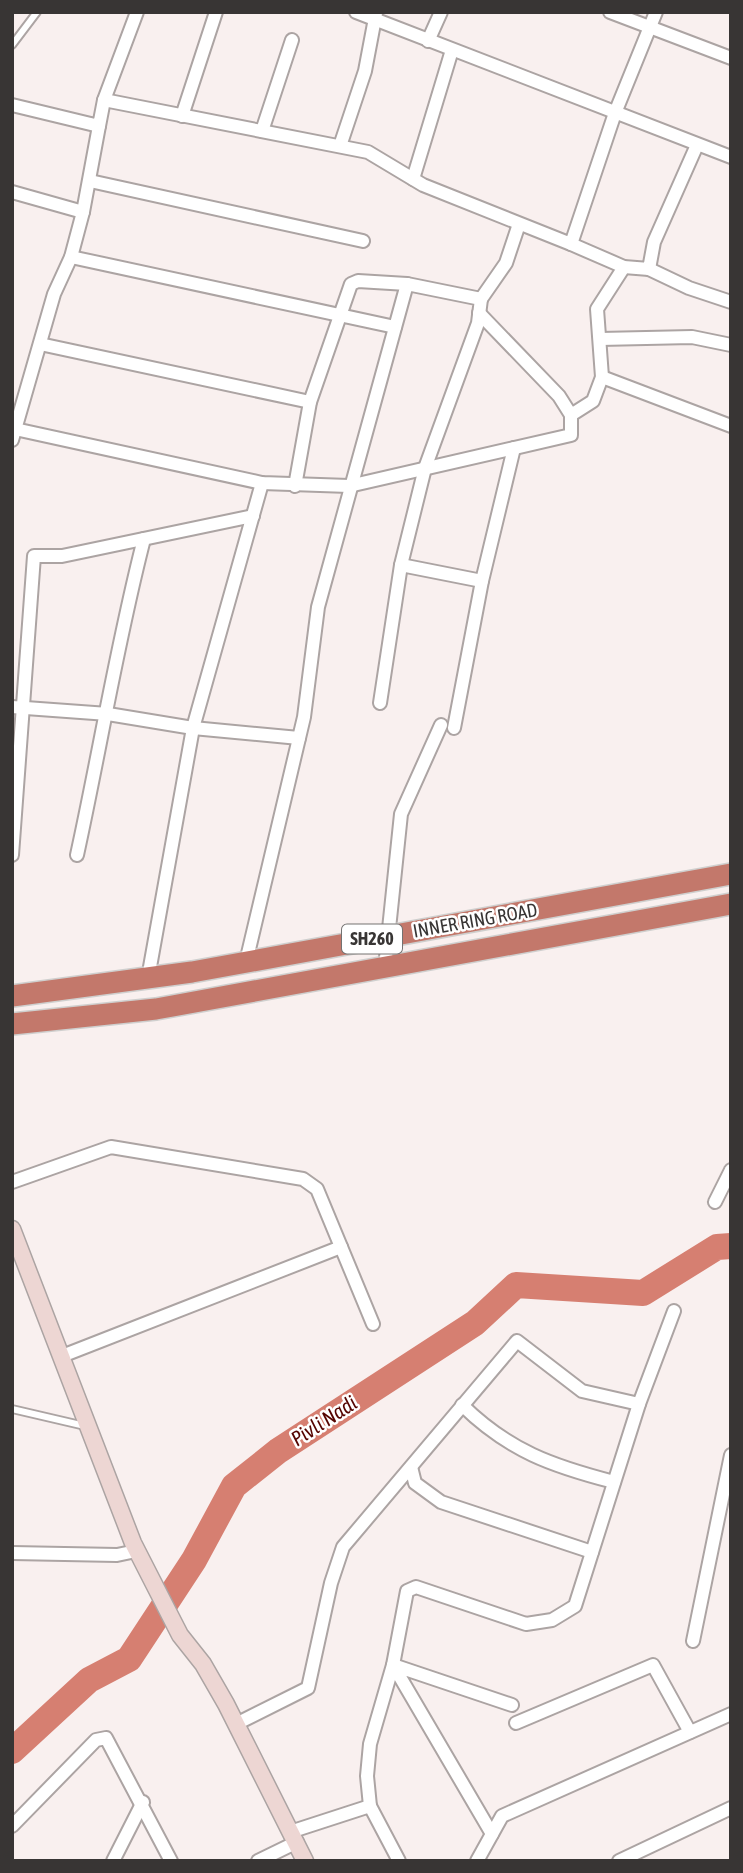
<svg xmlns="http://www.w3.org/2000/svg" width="743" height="1873" viewBox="0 0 743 1873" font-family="'Asap Condensed',sans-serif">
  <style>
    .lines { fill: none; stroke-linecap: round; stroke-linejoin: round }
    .river { stroke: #d67f71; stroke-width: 26 }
    .lane-casing { stroke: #aca4a3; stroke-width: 10 }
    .street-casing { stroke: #aca4a3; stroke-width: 16 }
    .secondary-casing { stroke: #aca4a3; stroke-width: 19 }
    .highway-casing { stroke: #cfcfce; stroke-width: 24 }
    .lane { stroke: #fff; stroke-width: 6 }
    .street { stroke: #fff; stroke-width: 12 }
    .secondary { stroke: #edd6d3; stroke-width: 16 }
    .highway { stroke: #c3786b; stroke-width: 21 }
    .labels { text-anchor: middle; stroke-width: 5; stroke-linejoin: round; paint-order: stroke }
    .shield { fill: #fff; stroke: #747271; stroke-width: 2 }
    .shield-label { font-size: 18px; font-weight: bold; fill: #383534 }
    .street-label { font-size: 19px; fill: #383534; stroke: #fff }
    .water-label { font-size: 21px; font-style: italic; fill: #550400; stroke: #fff }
  </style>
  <rect width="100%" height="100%" fill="#f9f0ef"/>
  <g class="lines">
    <polyline class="river" points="12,1751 89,1680 129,1659 194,1560 234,1486 278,1451 475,1323 516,1285 643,1293 717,1247 731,1246"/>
    <defs>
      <g id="lane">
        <polyline points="12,45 37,12"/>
        <polyline points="12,1409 85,1426"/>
      </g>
      <g id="street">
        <polyline points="356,12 731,157"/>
        <polyline points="610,12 731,58"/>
        <polyline points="428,41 441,12"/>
        <polyline points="104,100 368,152 423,185 571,244 615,113 656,12"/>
        <polyline points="12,105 99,126 104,100 137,12"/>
        <polyline points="182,116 216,12"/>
        <polyline points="262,131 292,40"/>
        <polyline points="340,146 365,71 376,13"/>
        <polyline points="413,179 452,50"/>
        <polyline points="90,181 363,241"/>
        <polyline points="12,192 83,212"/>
        <polyline points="571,244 624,267 649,269 654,242 697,145"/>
        <polyline points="71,257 395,327"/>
        <polyline points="649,269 689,288 731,302"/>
        <polyline points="481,299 506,263 519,224"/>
        <polyline points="600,339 692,337 731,345"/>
        <polyline points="40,344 310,402"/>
        <polyline points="602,377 731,426"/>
        <polyline points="571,415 593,401 602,377 597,309 624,267"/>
        <polyline points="15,429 262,483 349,486 571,435 571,415 559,396 479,313"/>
        <polyline points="12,440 54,294 71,257 83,212 99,126"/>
        <polyline points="295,486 310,402 351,284 358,281 407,284"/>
        <polyline points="401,565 482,581"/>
        <polyline points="12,707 108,714 193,728 299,738"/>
        <polyline points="454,728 482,581 514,448"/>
        <polyline points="12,855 34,556 62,556 253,516"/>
        <path d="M77,855C100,750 117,643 144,539"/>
        <polyline points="246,962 304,717 318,607 407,284 481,299 478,323 425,468 401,565 380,703"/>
        <polyline points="385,967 401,814 441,725"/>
        <polyline points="148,978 193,728 262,483"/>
        <polyline points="12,1182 111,1147 303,1179 317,1189 373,1324"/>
        <polyline points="715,1202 731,1170"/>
        <polyline points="62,1356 341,1247"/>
        <path d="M462,1405C509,1451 552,1466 614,1482"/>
        <polyline points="411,1467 415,1483 441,1502 592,1552"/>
        <polyline points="12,1553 117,1555 136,1551"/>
        <polyline points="693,1641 731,1455"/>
        <polyline points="516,1723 653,1665 690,1732"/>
        <polyline points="236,1724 308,1688 331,1583 343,1547 517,1341 582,1391 639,1404"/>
        <polyline points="370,1806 399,1861"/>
        <polyline points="12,1826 96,1740 106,1738 171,1861"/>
        <polyline points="293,1831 370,1806 367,1776 370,1744 393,1665 407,1591 416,1587 526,1624 552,1620 575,1606 639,1404 674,1311"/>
        <polyline points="492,1834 393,1665 512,1705"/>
        <polyline points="113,1861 143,1802"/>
        <polyline points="258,1861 297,1842"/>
        <polyline points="477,1861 502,1816 731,1714"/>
        <polyline points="619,1861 731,1808"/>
      </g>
      <polyline id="secondary" points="12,1229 133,1543 180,1635 203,1664 226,1704 305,1861"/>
      <g id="highway">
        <polyline points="12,996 192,972 731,874"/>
        <polyline points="12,1024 156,1009 731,904"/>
      </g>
    </defs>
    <use href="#lane" class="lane-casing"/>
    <use href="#street" class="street-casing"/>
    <use href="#secondary" class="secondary-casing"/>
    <use href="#highway" class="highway-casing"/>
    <use href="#lane" class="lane"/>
    <use href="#street" class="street"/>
    <use href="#secondary" class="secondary"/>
    <use href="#highway" class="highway"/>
  </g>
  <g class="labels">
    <rect class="shield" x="342" y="924.5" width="60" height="29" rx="5"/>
    <g class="shield-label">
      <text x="372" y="945">SH260</text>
    </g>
    <g class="street-label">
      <text transform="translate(475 920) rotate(-10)" y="7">INNER RING ROAD</text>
    </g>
    <g class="water-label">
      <text transform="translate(324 1421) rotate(-33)" y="7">Pivli Nadi</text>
    </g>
  </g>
  <rect width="743" height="1873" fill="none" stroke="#383534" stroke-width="28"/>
</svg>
